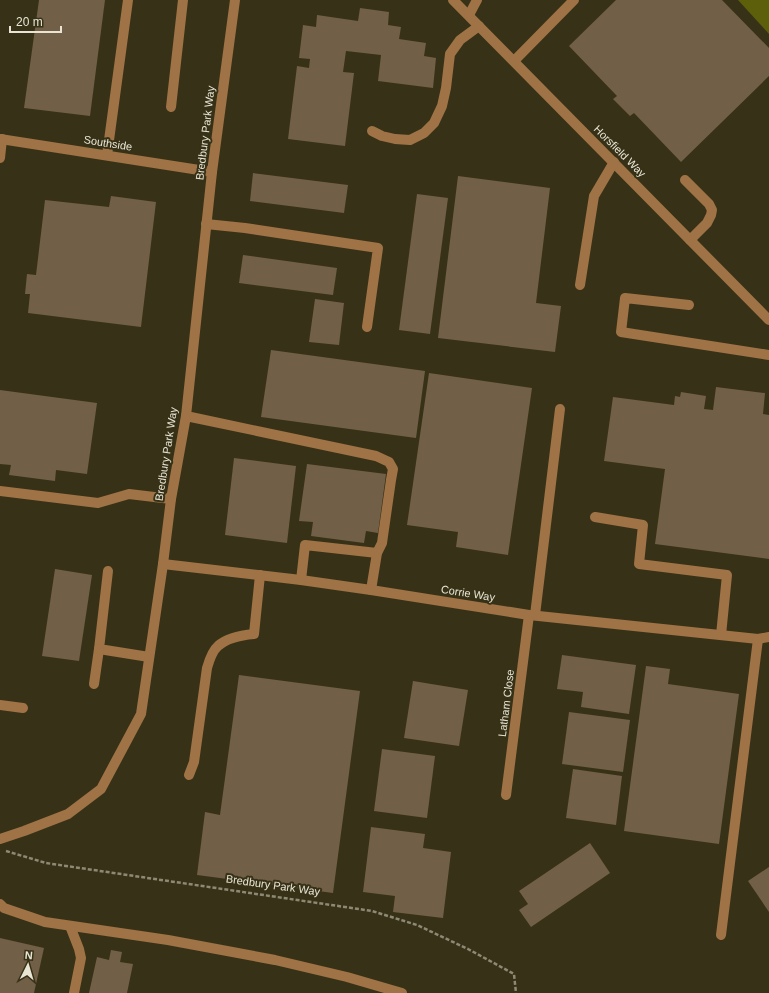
<svg xmlns="http://www.w3.org/2000/svg" width="769" height="993" viewBox="0 0 769 993" font-family="Helvetica,sans-serif">
  <style>
    .green { fill: #5e5f0b }
    .building { fill: #725f47 }
    .lines { fill: none; stroke-linecap: round; stroke-linejoin: round }
    .path { stroke: #8d8974; stroke-width: 2.5; stroke-dasharray: 4 2; stroke-linecap: butt }
    .minor { stroke: #9f7346; stroke-width: 10 }
    .labels { text-anchor: middle; stroke-width: 4; stroke-linejoin: round; paint-order: stroke }
    .street-label { font-size: 11px; fill: #e8e5d5; stroke: #373217 }
  </style>
  <rect width="100%" height="100%" fill="#373217"/>
  <polygon class="green" points="738,0 769,0 769,34"/>
  <g class="building">
    <polygon points="39,0 105,0 90,116 24,108"/>
    <polygon points="616,0 722,0 769,48 769,76 681,162 634,113 630,116 613,99 617,96 569,46"/>
    <polygon points="360,8 389,12 388,25 401,27 399,39 426,43 424,56 436,58 433,88 378,81 381,55 346,51 343,72 354,73 345,146 288,139 297,66 309,68 310,59 299,58 303,25 316,27 317,15 358,21"/>
    <polygon points="253,173 348,185 344,213 250,201"/>
    <polygon points="458,176 550,188 536,303 561,306 555,352 438,338"/>
    <polygon points="417,194 448,198 430,334 399,330"/>
    <polygon points="111,196 156,202 141,327 28,313 30,294 25,294 27,274 36,275 45,200 109,207"/>
    <polygon points="243,255 337,268 333,295 239,283"/>
    <polygon points="315,299 344,303 339,345 309,342"/>
    <polygon points="271,350 425,371 416,438 261,417"/>
    <polygon points="429,373 532,388 508,555 456,547 458,532 407,525"/>
    <polygon points="716,387 765,393 763,414 769,415 769,559 655,544 665,469 604,461 613,397 674,405 675,396 680,397 681,392 706,396 704,409 713,410"/>
    <polygon points="0,390 97,403 87,474 56,470 55,481 9,475 11,465 0,464"/>
    <polygon points="234,458 296,466 287,543 225,535"/>
    <polygon points="307,464 386,474 378,533 366,531 364,543 311,536 313,522 299,521"/>
    <polygon points="55,569 92,575 79,661 42,656"/>
    <polygon points="562,655 636,665 629,714 581,707 583,692 557,689"/>
    <polygon points="646,666 670,669 668,684 739,694 719,844 624,831"/>
    <polygon points="239,675 360,691 333,893 197,875 205,812 220,815"/>
    <polygon points="413,681 468,690 459,746 404,738"/>
    <polygon points="569,712 630,720 623,772 562,764"/>
    <polygon points="382,749 435,756 427,818 374,811"/>
    <polygon points="573,769 622,776 616,825 566,818"/>
    <polygon points="371,827 425,834 423,848 451,852 443,918 393,912 395,896 363,892"/>
    <polygon points="590,843 610,873 531,927 519,910 528,904 519,891"/>
    <polygon points="769,867 769,912 748,881"/>
    <polygon points="0,938 44,948 34,993 0,993"/>
    <polygon points="111,950 122,952 120,962 133,964 127,993 89,993 97,957 109,960"/>
  </g>
  <g class="lines">
    <polyline class="path" points="6,851 46,863 372,911 417,925 468,949 514,974 516,993"/>
    <g class="minor">
      <polyline points="453,0 769,320"/>
      <polyline points="469,15 477,0"/>
      <polyline points="514,61 574,0"/>
      <polyline points="171,107 183,0"/>
      <polyline points="372,131 382,136 395,139 410,140 424,133 434,123 442,106 446,88 450,54 460,40 479,26"/>
      <polyline points="0,139 212,172"/>
      <polyline points="107,155 128,0"/>
      <polyline points="0,158 2,139"/>
      <polyline points="685,180 709,204 712,210 711,215 707,223 690,240"/>
      <polyline points="206,224 245,228 378,248 367,327"/>
      <polyline points="580,285 594,196 614,162"/>
      <polyline points="689,305 625,298 621,332 769,355"/>
      <polyline points="186,416 376,456 389,462 393,469 391,480 382,543 377,553 371,590"/>
      <polyline points="0,491 98,503 129,494 171,499"/>
      <polyline points="595,517 643,525 639,564 727,575 721,635"/>
      <polyline points="163,564 301,580 371,590 529,615 758,639 769,637"/>
      <polyline points="108,571 99,649 149,657"/>
      <polyline points="301,580 305,545 377,553"/>
      <polyline points="535,615 560,409"/>
      <polyline points="94,684 99,649"/>
      <polyline points="0,705 23,708"/>
      <path d="M189,775L194,762L207,668C209,661 212,651 218,646C228,637 242,635 254,634L260,575"/>
      <polyline points="506,795 529,615"/>
      <polyline points="0,839 24,831 68,814 101,789 141,714 163,564 171,499 186,416 212,172 235,0"/>
      <polyline points="0,904 4,908 45,922 168,940 275,960 347,977 402,993"/>
      <polyline points="70,926 79,949 81,958 74,993"/>
      <polyline points="721,935 758,639"/>
    </g>
  </g>
  <g class="labels">
    <g class="street-label">
      <text transform="translate(205 133) rotate(-83)" y="4">Bredbury Park Way</text>
      <text transform="translate(108 143) rotate(9)" y="4">Southside</text>
      <text transform="translate(620 151) rotate(45)" y="4">Horsfield Way</text>
      <text transform="translate(166 454) rotate(-81)" y="4">Bredbury Park Way</text>
      <text transform="translate(468 593) rotate(9)" y="4">Corrie Way</text>
      <text transform="translate(506 703) rotate(-83)" y="4">Latham Close</text>
      <text transform="translate(273 885) rotate(8)" y="4">Bredbury Park Way</text>
    </g>
  </g>
  <g transform="translate(28 965) rotate(5)" stroke="#373217" stroke-width="3" paint-order="stroke">
  <path d="M0-3L7 15L0 10L-7 15Z" fill="#e8e5d5"/>
  <text y="-6" font-size="11" font-weight="bold" text-anchor="middle" fill="#e8e5d5">N</text>
  </g>
  <path d="M10 26v6h51v-6" fill="none" stroke="#e8e5d5" stroke-width="2"/>
  <text x="16" y="26" font-size="12" fill="#e8e5d5" stroke="#373217" stroke-width="3" paint-order="stroke">20 m</text>
</svg>
